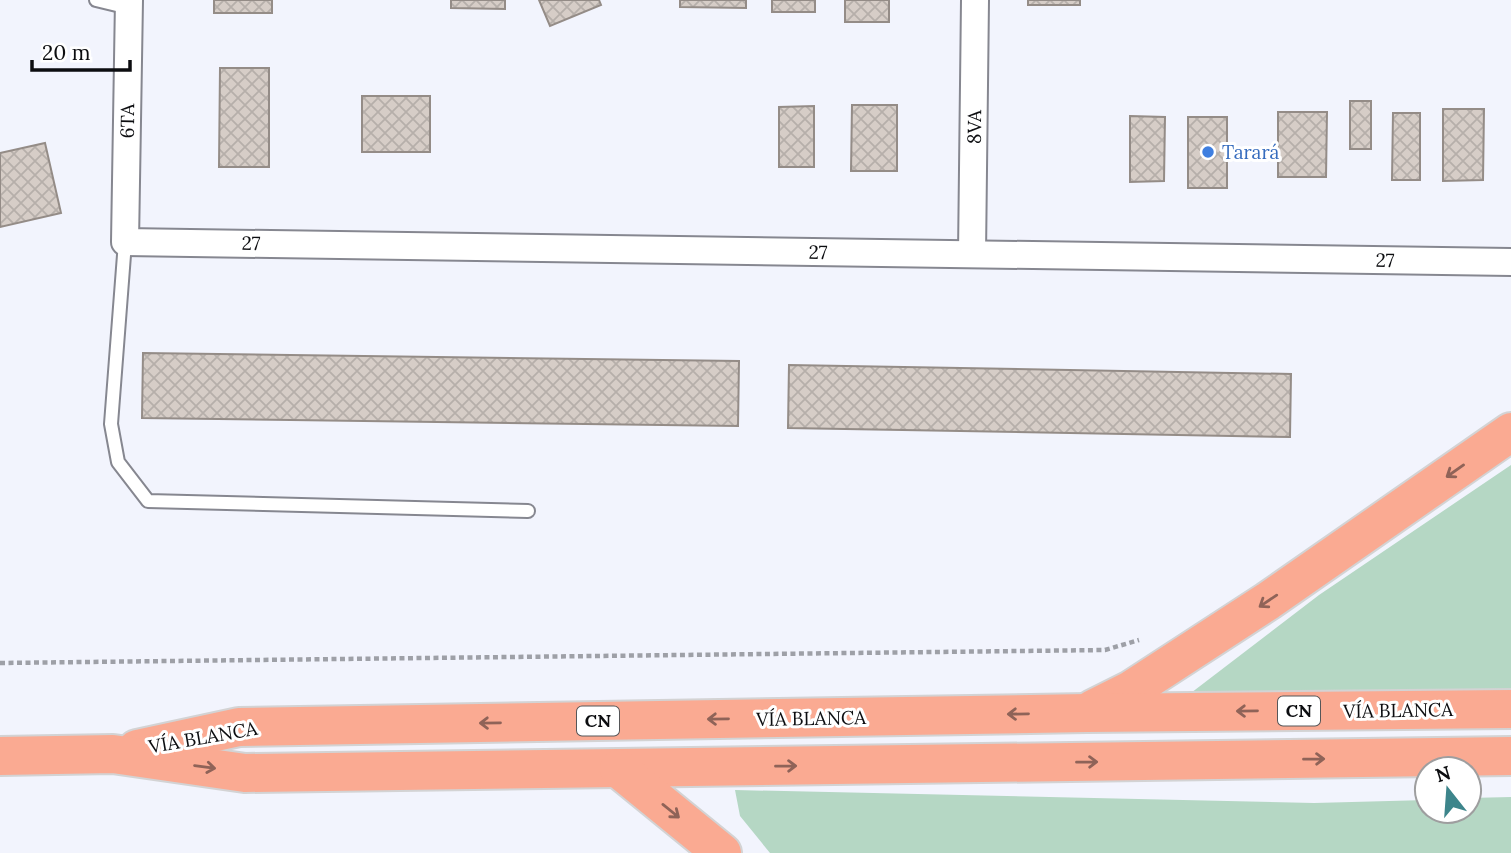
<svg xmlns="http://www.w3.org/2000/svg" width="1511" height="853" viewBox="0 0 1511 853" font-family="Lora,serif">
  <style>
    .grass { fill: #b5d7c4 }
    .building { fill: url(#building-cross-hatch); stroke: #948c87; stroke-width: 2 }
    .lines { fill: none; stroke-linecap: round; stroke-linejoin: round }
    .service-casing { stroke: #868790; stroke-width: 16 }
    .minor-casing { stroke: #868790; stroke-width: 30 }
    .trunk-casing { stroke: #d3d3d4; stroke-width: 42 }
    .path { stroke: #9ea0a7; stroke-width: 4.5; stroke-dasharray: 5 3.5; stroke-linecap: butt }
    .service { stroke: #fff; stroke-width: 12 }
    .minor { stroke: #fff; stroke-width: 26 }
    .trunk { stroke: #faaa92; stroke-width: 38 }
    .oneway { stroke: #8f6358 }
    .shop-dot { fill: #3f7fe0; stroke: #fff; stroke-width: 2.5 }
    .labels { text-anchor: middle; stroke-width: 6; stroke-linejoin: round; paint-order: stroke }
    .shield { fill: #fff; stroke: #555658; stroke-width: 2 }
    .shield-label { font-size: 18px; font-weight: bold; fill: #0c0d10 }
    .street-label { font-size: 19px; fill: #0c0d10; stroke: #fff }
    .shop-label { font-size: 19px; fill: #366cbe; stroke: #fff; text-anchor: start }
  </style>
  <defs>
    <pattern id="building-cross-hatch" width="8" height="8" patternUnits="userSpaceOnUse" patternTransform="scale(1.75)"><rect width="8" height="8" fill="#d6cdc7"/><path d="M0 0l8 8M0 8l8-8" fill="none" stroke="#b6afaa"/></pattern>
  </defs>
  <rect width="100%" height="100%" fill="#f2f4fd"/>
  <g class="grass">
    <polygon points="1511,465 1511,691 1373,690 1187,696 1319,595"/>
    <polygon points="735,790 1314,803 1427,800 1427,811 1469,811 1469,798 1511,797 1511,853 770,853 740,816"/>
  </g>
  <g class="building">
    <rect x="214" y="0" width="58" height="13"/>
    <polygon points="451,0 505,0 505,9 451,8"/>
    <polygon points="539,0 599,0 601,5 550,26"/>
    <polygon points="680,0 746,0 746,8 680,7"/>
    <rect x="772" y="0" width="43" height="12"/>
    <rect x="845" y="0" width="44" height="22"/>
    <rect x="1028" y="0" width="52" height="5"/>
    <polygon points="220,68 269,68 269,167 219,167"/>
    <rect x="362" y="96" width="68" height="56"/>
    <rect x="1350" y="101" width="21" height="48"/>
    <polygon points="852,105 897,105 897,171 851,171"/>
    <polygon points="814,106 814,167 779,167 779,107"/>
    <polygon points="1443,109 1484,109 1483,180 1443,181"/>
    <polygon points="1278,112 1327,112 1326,177 1278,177"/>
    <polygon points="1393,113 1420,113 1420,180 1392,180"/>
    <polygon points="1130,116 1165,117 1164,181 1130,182"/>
    <rect x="1188" y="117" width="39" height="71"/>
    <polygon points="45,143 61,213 0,227 0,153"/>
    <polygon points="143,353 739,361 738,426 142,418"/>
    <polygon points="789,365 1291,374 1290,437 788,428"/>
  </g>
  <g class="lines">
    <defs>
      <g id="service">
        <polyline points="96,0 129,8"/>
        <polyline points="125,242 111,424 118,462 148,501 528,511"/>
      </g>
      <g id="minor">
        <polyline points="129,0 125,242 1511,262"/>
        <polyline points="972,254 975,0"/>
      </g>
      <g id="trunk">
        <polyline points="1093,709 1131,690 1268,601 1511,432"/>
        <polyline points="137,749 239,727 1087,713 1511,709"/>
        <polyline points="0,756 113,754 245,773 1511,756"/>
        <polyline points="619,769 722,853"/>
      </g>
    </defs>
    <use href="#service" class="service-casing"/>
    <use href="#minor" class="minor-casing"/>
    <use href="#trunk" class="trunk-casing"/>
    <polyline class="path" points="0,663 1105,650 1139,640"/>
    <use href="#service" class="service"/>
    <use href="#minor" class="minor"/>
    <use href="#trunk" class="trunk"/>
  </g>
  <defs><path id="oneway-shaft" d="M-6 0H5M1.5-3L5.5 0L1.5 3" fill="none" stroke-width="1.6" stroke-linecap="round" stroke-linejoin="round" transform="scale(1.75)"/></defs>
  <g class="oneway">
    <use href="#oneway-shaft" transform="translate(1455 471) rotate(145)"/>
    <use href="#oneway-shaft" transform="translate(1268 601) rotate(146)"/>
    <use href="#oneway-shaft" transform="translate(1247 711) rotate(179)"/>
    <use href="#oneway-shaft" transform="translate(1018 714) rotate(179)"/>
    <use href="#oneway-shaft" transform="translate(718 719) rotate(179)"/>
    <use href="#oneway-shaft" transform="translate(490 723) rotate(179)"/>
    <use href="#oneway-shaft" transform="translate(1314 759) rotate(-1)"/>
    <use href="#oneway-shaft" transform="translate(1087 762) rotate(-1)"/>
    <use href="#oneway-shaft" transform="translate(786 766) rotate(-1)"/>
    <use href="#oneway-shaft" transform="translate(205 767) rotate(8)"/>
    <use href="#oneway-shaft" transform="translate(671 811) rotate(39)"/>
  </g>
  <circle class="shop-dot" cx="1208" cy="152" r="7"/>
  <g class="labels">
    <g class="shield">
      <rect x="1278" y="696.5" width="42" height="29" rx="5"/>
      <rect x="577" y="706.5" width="42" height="29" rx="5"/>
    </g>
    <g class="shield-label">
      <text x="1299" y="717">CN</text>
      <text x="598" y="727">CN</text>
    </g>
    <g class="street-label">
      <text transform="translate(127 121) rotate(-89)" y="7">6TA</text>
      <text transform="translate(974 127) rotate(-89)" y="7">8VA</text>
      <text transform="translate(251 243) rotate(1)" y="7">27</text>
      <text transform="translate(818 252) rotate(1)" y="7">27</text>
      <text transform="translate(1385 260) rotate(1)" y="7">27</text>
      <text transform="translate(1398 710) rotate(-1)" y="7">VÍA BLANCA</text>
      <text transform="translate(811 718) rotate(-1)" y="7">VÍA BLANCA</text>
      <text transform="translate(203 737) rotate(-10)" y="7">VÍA BLANCA</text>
    </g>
    <g class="shop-label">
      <text x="1222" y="159">Tarará</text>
    </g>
  </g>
  <g transform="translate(1448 790) rotate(343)"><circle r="33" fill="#ffffff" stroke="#9e9e9f" stroke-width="2"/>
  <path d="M0-5L12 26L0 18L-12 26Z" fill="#3d858b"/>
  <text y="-10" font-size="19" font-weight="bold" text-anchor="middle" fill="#0c0d10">N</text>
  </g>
  <path d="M32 60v10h98v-10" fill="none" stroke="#0c0d10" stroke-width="3.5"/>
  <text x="42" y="60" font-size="21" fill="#0c0d10" stroke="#ffffff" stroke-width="5" paint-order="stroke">20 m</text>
</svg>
